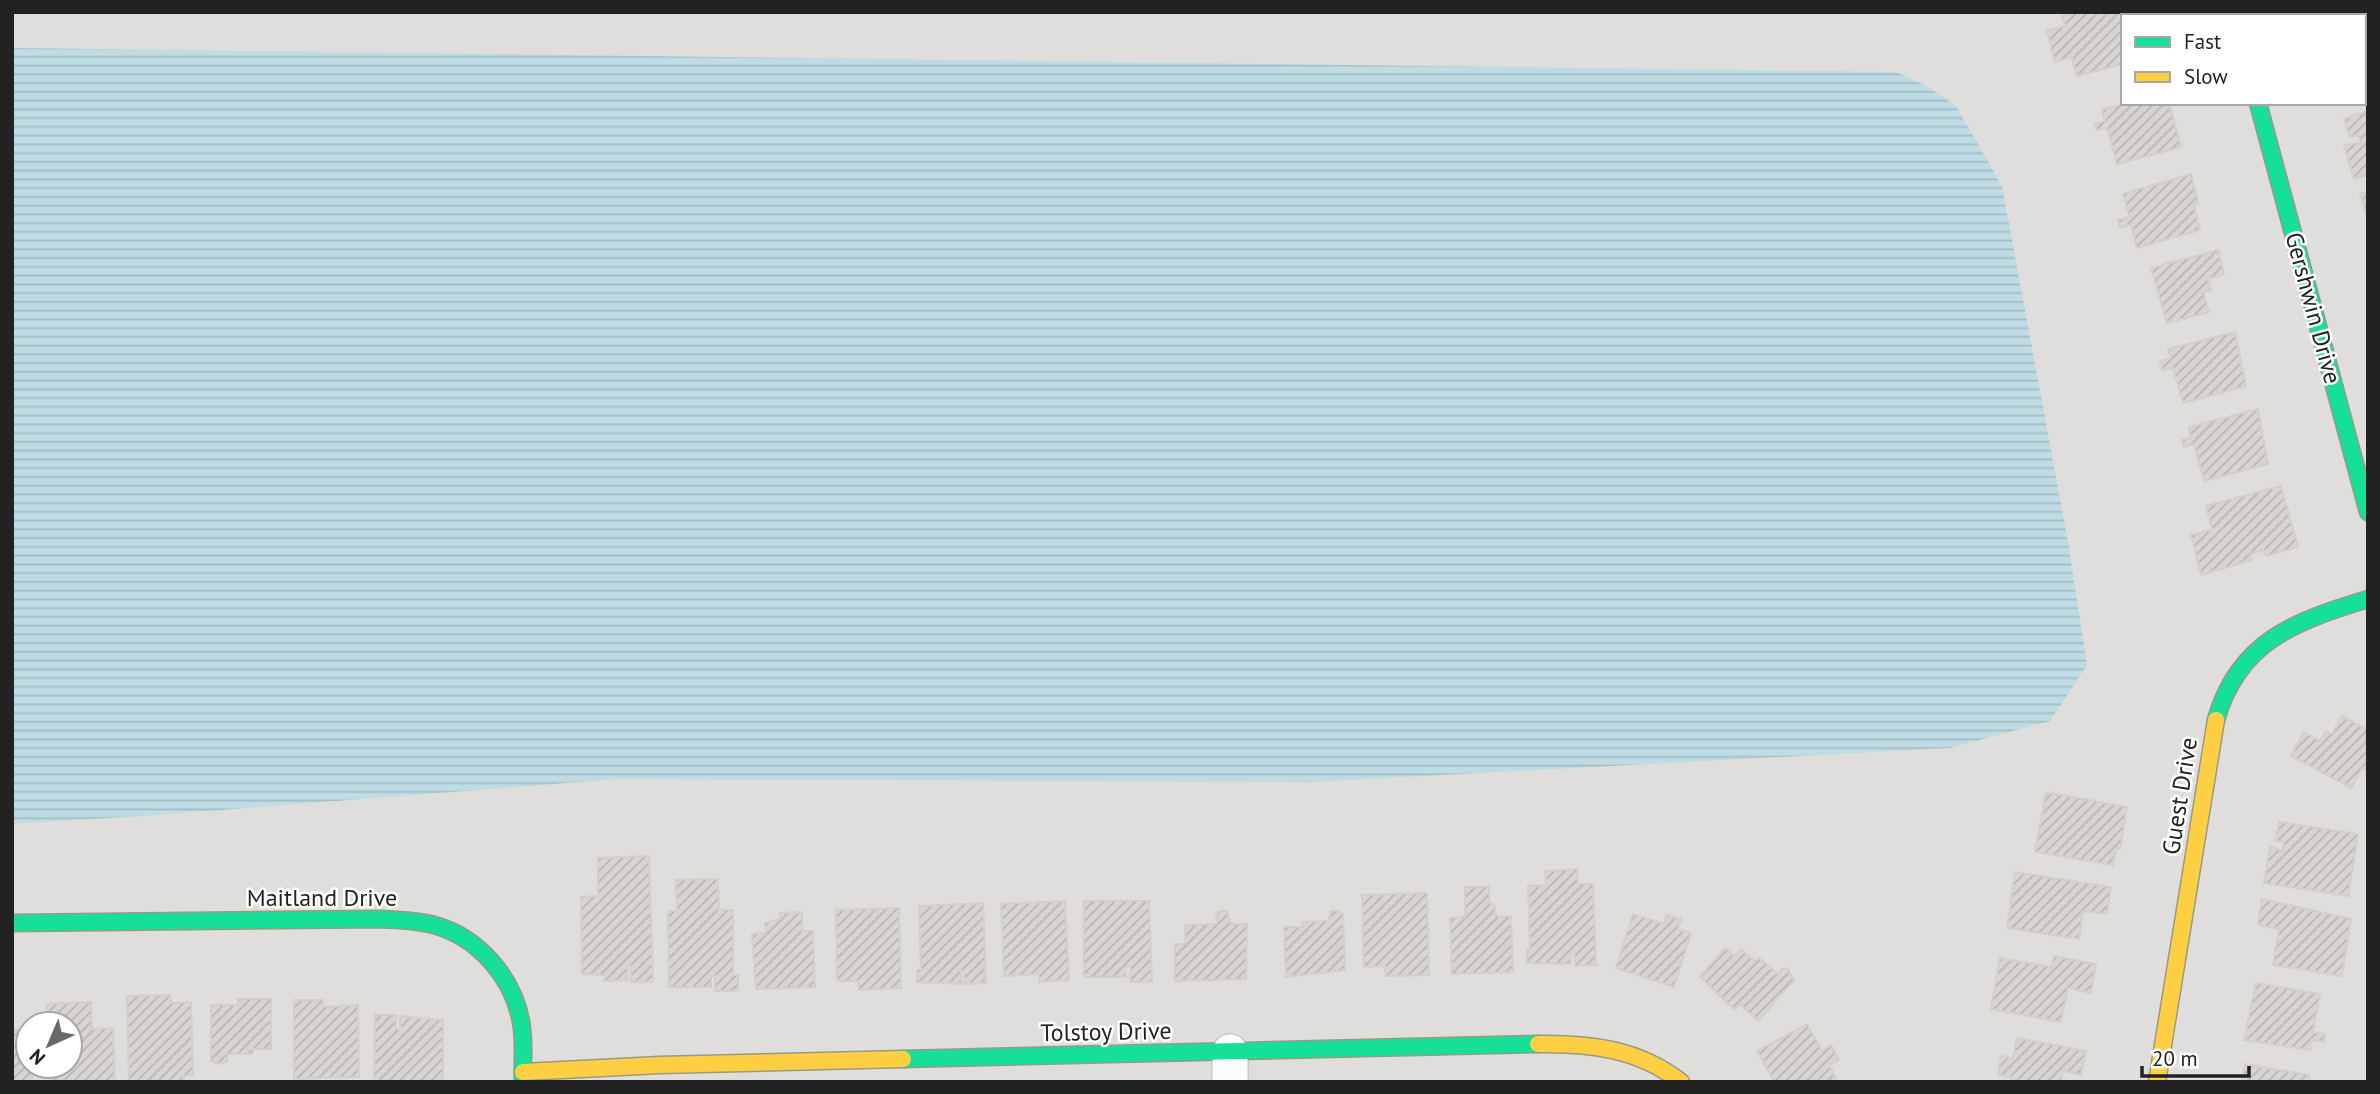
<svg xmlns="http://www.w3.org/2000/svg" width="2380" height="1094" viewBox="0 0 2380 1094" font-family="'PT Sans',sans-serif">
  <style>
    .residential { fill: #dfdedc; fill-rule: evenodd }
    .water { fill: url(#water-rules) }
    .building { fill: url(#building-hatch); stroke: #d3d0cc; stroke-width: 2 }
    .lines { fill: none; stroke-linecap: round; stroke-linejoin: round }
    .street-casing { stroke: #c9c8c7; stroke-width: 38 }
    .fast-casing { stroke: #999a82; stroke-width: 19 }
    .slow-casing { stroke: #999a82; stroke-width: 19 }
    .street { stroke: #fdfcfc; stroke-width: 35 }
    .fast { stroke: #16e098; stroke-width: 16 }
    .slow { stroke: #ffcf43; stroke-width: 16 }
    .labels { text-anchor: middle; stroke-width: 5; stroke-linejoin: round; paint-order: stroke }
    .street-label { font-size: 24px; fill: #222; stroke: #fff }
  </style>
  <defs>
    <pattern id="water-rules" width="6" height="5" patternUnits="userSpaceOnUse" patternTransform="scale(1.75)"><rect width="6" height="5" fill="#bfdbe3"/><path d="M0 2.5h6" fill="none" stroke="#a4bcc2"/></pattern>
    <pattern id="building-hatch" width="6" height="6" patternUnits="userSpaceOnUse" patternTransform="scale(1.75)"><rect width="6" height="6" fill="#d7d4d2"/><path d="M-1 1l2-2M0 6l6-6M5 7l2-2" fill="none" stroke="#b8b6b4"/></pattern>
  </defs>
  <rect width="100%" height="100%" fill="#f0eeeb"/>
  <path class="residential" d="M12,12H2368V1082H12ZM2123,16H2364V103H2123ZM28,1024H70V1066H28Z"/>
  <polygon class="water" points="12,48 1896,72 1929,87 1956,106 2002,186 2068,542 2087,665 2050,721 1950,748 1312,782 618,779 143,816 12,824"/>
  <g class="building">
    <polygon points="2076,12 2146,12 2147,16 2123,16 2123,64 2077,76 2071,57 2055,62 2047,31 2065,26 2062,16"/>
    <polygon points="2309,12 2345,12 2334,16 2310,16"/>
    <polygon points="2368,32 2368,91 2364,92 2364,33"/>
    <polygon points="2127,103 2169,103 2181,147 2117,164 2107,128 2097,130 2095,124 2105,121 2102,110"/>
    <polygon points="2368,111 2368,175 2354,179 2344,145 2361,143 2358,135 2350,137 2344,119"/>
    <polygon points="2191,174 2198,203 2194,205 2200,230 2137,248 2131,224 2120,228 2118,220 2130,217 2123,194"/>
    <polygon points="2368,192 2368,220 2360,194"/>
    <polygon points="2218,250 2224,274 2208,279 2211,290 2203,292 2209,312 2167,323 2151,268"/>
    <polygon points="2235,332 2246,386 2183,403 2173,368 2162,370 2160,361 2171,358 2168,349"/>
    <polygon points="2258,409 2268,464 2204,481 2194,444 2184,447 2182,440 2191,437 2189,427"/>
    <polygon points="2281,486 2298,547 2266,556 2264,550 2250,554 2252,560 2201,575 2191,535 2212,530 2206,506"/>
    <polygon points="2342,716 2368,730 2368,771 2362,768 2351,788 2291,756 2304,732 2320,741 2326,731 2332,734"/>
    <polygon points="2046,792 2127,807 2120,849 2116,848 2113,865 2035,852"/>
    <polygon points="2279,822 2358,834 2348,896 2264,883 2270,846 2283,851 2284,842 2276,841"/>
    <polygon points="649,856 653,982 631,982 631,966 627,966 628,980 604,981 605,975 582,974 581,897 598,896 598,858"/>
    <polygon points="1577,869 1578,884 1593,884 1596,965 1575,966 1574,952 1571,952 1571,964 1527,963 1527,950 1530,950 1528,886 1546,885 1545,871"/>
    <polygon points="2015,872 2111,887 2107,914 2083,911 2079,939 2007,928"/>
    <polygon points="718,879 719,910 733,910 733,975 738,975 738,991 715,991 715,976 711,976 711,987 669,987 668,911 677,911 676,880"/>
    <polygon points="1465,887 1489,887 1489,902 1495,906 1495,913 1498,917 1511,916 1513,972 1452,974 1450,918 1465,917"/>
    <polygon points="1427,893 1429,975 1385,976 1385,966 1364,967 1362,895"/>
    <polygon points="2262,899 2351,919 2342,976 2273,965 2279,929 2258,925"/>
    <polygon points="1065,901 1069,980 1039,982 1039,974 1004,976 1001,904"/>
    <polygon points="1084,901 1149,901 1152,982 1130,982 1131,967 1126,966 1126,977 1084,977"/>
    <polygon points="983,903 986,983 965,984 964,971 961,971 962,984 917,982 917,970 921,969 919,906"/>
    <polygon points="899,908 901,988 859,990 858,981 837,981 836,910"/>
    <polygon points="1219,911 1227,911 1231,924 1247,924 1246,979 1175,981 1175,944 1185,944 1185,925 1217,924 1216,915"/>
    <polygon points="1331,911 1337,911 1343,914 1345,970 1286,977 1284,927 1303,927 1303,922 1328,921"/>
    <polygon points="802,912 802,931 813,931 815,987 756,989 752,934 766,933 765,923 780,919 780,913"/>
    <polygon points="1633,914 1664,924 1666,915 1681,919 1678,929 1691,933 1674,987 1616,968"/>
    <polygon points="1725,948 1734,956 1741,949 1755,961 1759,958 1778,974 1782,969 1787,968 1794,980 1758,1021 1740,1004 1735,1010 1700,977"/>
    <polygon points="2054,956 2096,964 2091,993 2068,988 2061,1022 1991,1009 2000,958 2052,967"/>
    <polygon points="2256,983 2320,994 2313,1032 2325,1034 2324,1042 2311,1040 2310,1050 2244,1040"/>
    <polygon points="170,995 171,1003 191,1002 193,1075 184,1076 184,1082 129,1082 127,996"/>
    <polygon points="238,999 271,999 271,1049 253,1049 253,1054 227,1054 227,1062 218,1064 211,1061 211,1005 238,1005"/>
    <polygon points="294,1000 323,1000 323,1007 358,1005 359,1077 294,1079"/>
    <polygon points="91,1002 92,1029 113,1028 115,1082 50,1082 49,1066 70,1066 70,1024 48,1024 47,1004"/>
    <polygon points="375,1015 396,1015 396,1029 400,1029 400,1016 443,1020 443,1082 374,1082"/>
    <polygon points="1807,1024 1822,1051 1831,1045 1839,1060 1829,1065 1836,1078 1829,1082 1774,1082 1757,1051"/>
    <polygon points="12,1030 28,1030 28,1066 32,1066 33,1082 12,1082"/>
    <polygon points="2017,1038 2086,1051 2081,1075 2063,1071 2061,1082 2010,1082 2011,1077 1998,1075 2001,1056 2013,1058"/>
    <polygon points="2245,1064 2309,1075 2308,1082 2242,1082"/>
  </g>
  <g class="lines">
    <defs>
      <g id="street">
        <polyline points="2234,12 2235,16"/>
        <polyline points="1230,1052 1230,1082"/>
      </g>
      <g id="fast">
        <polyline points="2258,103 2368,512"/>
        <path d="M2216,720C2238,641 2296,621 2368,599"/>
        <path d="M12,923L380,919C398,920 416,920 434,925C478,937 513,977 521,1022C525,1042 522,1062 523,1082"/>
        <polyline points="903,1059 1538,1044"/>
      </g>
      <g id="slow">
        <path d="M1538,1044C1590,1043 1639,1049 1681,1082"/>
        <polyline points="523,1072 660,1065 903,1059"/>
        <polyline points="2157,1082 2216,720"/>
      </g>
    </defs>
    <use href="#street" class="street-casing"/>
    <use href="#fast" class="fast-casing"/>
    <use href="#slow" class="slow-casing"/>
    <use href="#street" class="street"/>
    <use href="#fast" class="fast"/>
    <use href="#slow" class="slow"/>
  </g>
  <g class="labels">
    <g class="street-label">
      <text transform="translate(2313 308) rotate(75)" y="8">Gershwin Drive</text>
      <text transform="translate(2180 796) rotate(-81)" y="8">Guest Drive</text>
      <text x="322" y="906">Maitland Drive</text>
      <text transform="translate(1106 1032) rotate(-1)" y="8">Tolstoy Drive</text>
    </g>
  </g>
  <rect width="2380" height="1094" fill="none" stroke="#222222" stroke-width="28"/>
  <rect x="2121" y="14" width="245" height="91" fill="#ffffff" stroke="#a7a7a7" stroke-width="2"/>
  <rect x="2135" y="37" width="35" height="10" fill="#16e098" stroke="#a7a7a7" stroke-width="2"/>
  <text x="2184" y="49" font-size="21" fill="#222222">Fast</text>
  <rect x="2135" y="72" width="35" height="10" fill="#ffcf43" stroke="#a7a7a7" stroke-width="2"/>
  <text x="2184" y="84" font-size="21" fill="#222222">Slow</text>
  <g transform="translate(49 1045) rotate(224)"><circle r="33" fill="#ffffff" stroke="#a7a7a7" stroke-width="2"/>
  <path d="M0-5L12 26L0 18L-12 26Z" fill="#6a6968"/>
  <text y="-10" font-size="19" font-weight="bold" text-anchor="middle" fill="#222222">N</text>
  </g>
  <path d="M2142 1066v10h107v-10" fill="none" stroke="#222222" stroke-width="3.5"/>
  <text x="2152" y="1066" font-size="21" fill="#222222" stroke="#ffffff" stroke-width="5" paint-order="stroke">20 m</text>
</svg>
